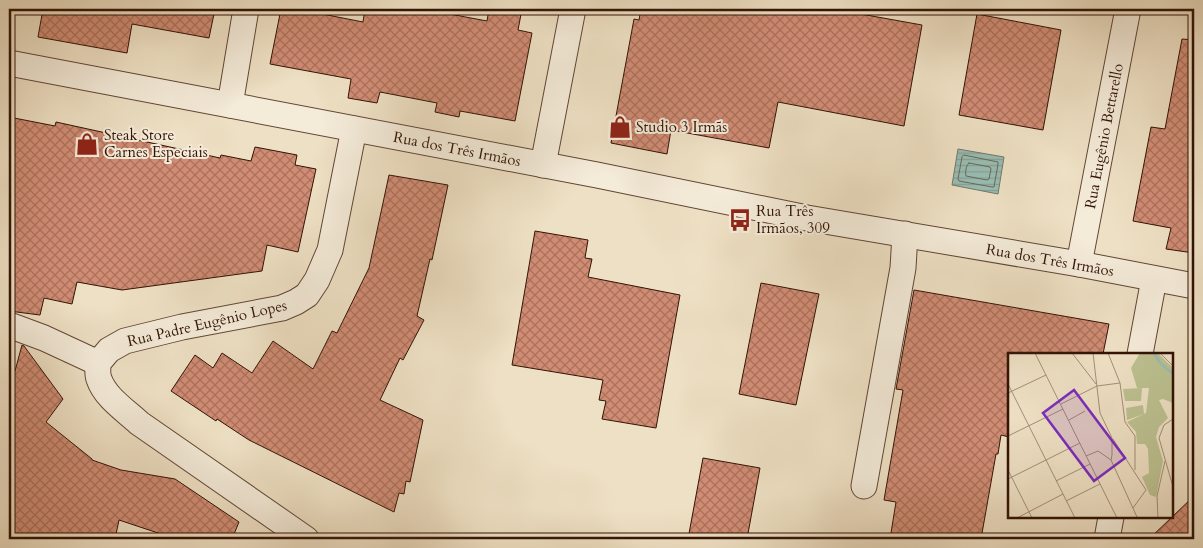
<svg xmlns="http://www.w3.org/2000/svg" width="1203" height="548" viewBox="0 0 1203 548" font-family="Cardo,serif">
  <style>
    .water { fill: url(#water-rules); stroke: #70796d }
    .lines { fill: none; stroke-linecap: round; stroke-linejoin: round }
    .shore { stroke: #66685c; stroke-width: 1 }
    .building { fill: url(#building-cross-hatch); stroke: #321305 }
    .minor-casing { stroke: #614635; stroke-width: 27 }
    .minor { stroke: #f4ebd9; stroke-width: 25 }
    .labels { text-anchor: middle; stroke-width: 4; stroke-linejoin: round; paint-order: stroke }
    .poi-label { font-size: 15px; fill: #321305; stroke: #f4ebd9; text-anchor: start }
    .street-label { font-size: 15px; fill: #321305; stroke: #f4ebd9 }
    .inset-river { fill: none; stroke: #99bdb2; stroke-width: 2.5 }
    .inset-road { fill: none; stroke: #a38e78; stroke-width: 1 }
    .view { fill: #7b2cbf; fill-opacity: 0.15; stroke: #7b2cbf; stroke-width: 2.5 }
    .inset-edge { fill: none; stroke: #321305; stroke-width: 2.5 }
  </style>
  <defs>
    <pattern id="water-rules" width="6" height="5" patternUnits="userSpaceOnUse" patternTransform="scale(1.25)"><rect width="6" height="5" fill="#99bdb2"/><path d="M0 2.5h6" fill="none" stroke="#84a298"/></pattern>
    <pattern id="building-cross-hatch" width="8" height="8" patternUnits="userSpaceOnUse" patternTransform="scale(1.25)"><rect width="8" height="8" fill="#d18c74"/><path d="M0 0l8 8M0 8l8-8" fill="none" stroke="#aa715d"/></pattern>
  </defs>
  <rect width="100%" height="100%" fill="#eee0c4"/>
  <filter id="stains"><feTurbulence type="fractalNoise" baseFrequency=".004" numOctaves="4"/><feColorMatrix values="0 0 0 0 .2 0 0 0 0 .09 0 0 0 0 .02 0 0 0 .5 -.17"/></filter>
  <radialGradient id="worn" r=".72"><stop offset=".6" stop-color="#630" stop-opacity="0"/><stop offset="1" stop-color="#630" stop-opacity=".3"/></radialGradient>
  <polygon class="water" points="958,149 1004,157 998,194 952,185"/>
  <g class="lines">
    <g class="shore">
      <polygon points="964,155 998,162 998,164 994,187 992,187 959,181 958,179 962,157"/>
      <path d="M969,163L990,167L991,169L989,179L987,180L966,176C965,173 966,165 969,163Z"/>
    </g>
  </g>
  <g class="building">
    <polygon points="43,9 215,9 209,38 132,24 127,53 38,37"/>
    <polygon points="281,9 308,9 307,11 363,22 365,9 423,9 487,21 489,9 522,9 518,30 532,33 515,121 460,111 459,117 435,112 437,103 380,92 377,103 348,98 351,79 270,64"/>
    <polygon points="641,9 833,9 922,25 904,126 778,102 769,148 671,130 667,154 611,143 634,19 639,20"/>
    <polygon points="977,14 1061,30 1043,130 959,115"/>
    <polygon points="1182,39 1194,40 1194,253 1166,249 1171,228 1133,221 1151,127 1165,129"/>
    <polygon points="9,117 55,126 56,122 220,158 221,155 251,161 255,147 297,155 295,165 316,169 298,252 267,245 262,271 122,290 77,282 72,304 44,298 40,315 9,311"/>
    <polygon points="389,175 448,185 432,260 430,259 417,316 424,320 403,360 400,358 380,400 423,420 410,482 406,481 404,494 399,493 394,512 249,440 217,419 216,421 171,391 195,355 213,368 222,353 252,373 273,341 313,369 332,331 337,333 369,268"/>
    <polygon points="535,231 588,240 585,258 592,259 588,277 680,295 656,428 602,419 606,401 599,400 603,380 512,365"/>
    <polygon points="761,283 819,294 796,405 739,394"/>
    <polygon points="914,290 1109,324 1103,354 1009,354 1009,437 1001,435 998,454 996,454 981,539 890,539 896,502 884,500 903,390 896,389"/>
    <polygon points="22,345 24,346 63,399 46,422 92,459 92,460 121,470 175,479 239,522 232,539 176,539 119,520 115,539 104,539 54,533 54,537 9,536 9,370 15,371"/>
    <polygon points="703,458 760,468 747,539 688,539"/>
    <polygon points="1194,496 1194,539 1149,539"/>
  </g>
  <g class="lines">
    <defs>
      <g id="minor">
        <polyline points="9,63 597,175 807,218 1079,264 1194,286"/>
        <polyline points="230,105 246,9"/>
        <polyline points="543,165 573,9"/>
        <polyline points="1079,264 1128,9"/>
        <polyline points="9,325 44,338 98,363"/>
        <polyline points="1140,354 1154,279"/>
        <polyline points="864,486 903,268 905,234"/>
        <path d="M306,539L139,423C125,410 105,397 99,379C97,374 98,368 98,363L109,350L125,341L182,327L282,308L296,302L307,295L317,280L330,250L354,129"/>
        <polyline points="1107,539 1111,517"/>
      </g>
    </defs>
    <use href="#minor" class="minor-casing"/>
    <use href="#minor" class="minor"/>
  </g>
  <defs>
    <symbol id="shop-bare" viewBox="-9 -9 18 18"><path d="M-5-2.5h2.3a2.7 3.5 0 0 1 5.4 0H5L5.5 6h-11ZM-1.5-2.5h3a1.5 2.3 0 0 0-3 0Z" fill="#8f2418" stroke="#f4ebd9" stroke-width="2.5" paint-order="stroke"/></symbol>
    <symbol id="bus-bare" viewBox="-9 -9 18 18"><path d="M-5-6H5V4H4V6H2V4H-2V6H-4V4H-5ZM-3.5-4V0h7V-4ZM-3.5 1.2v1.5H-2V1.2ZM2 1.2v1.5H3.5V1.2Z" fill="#8f2418" stroke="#f4ebd9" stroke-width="2.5" paint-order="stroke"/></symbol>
  </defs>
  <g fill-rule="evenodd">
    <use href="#shop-bare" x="604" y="111" width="32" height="32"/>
    <use href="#shop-bare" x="71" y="128" width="32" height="32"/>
    <use href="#bus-bare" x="724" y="204" width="32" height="32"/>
  </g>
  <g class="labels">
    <g class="poi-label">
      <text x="636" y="132">Studio 3 Irmãs</text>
      <text x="104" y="140">Steak Store<tspan x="104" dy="17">Carnes Especiais</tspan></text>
      <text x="756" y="216">Rua Três<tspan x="756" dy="17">Irmãos, 309</tspan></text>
    </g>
    <g class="street-label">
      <text transform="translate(1104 136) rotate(-79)" y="5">Rua Eugênio Bettarello</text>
      <text transform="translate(457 149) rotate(11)" y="5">Rua dos Três Irmãos</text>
      <text transform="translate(1050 260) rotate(10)" y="5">Rua dos Três Irmãos</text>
      <text transform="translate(207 323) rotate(-13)" y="5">Rua Padre Eugênio Lopes</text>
    </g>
  </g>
  <g transform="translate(1008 353)">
    <rect width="165" height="165" fill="#eee0c4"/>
    <path d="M132,0H150L165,15V50L155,46L151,47L160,65L151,74L148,84L155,108L148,144L142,142L134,124L141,120L140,96L137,91H129L128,79L119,69L138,60L141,35H129L123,15Z" fill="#bcc191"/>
    <path d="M134,35L133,48H117L115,36ZM135,52L136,61L119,67L118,55Z" fill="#bcc191"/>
    <path class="inset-river" d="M146,0L152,10L165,21"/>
    <path class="inset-road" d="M27,0L109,165M64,0L88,31M100,0L112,30L117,69L127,83V117M152,0L165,13M0,31L67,165M0,40L38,22M53,51L89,33L112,30M165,66L156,72L151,85L165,134M61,67L77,58M0,83L55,56M105,86L138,137L125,155M78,103L90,98L103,107L104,102V85L92,60L85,0M103,107L129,164M0,117L24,165M0,126L72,90M48,128L82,111M58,148L92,131M9,165L55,141M150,165L149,143L157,108"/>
    <path class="view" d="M66,37L117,105L86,128L35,60Z"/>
    <rect width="165" height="165" class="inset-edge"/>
  </g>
  <rect width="1203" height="548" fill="none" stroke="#eee0c4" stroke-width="30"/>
  <rect x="10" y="10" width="1183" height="528" fill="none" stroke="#321305" stroke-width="2.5"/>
  <rect x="15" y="15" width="1173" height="518" fill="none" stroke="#321305"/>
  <rect width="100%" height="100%" filter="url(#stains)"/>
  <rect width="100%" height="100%" fill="url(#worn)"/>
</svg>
